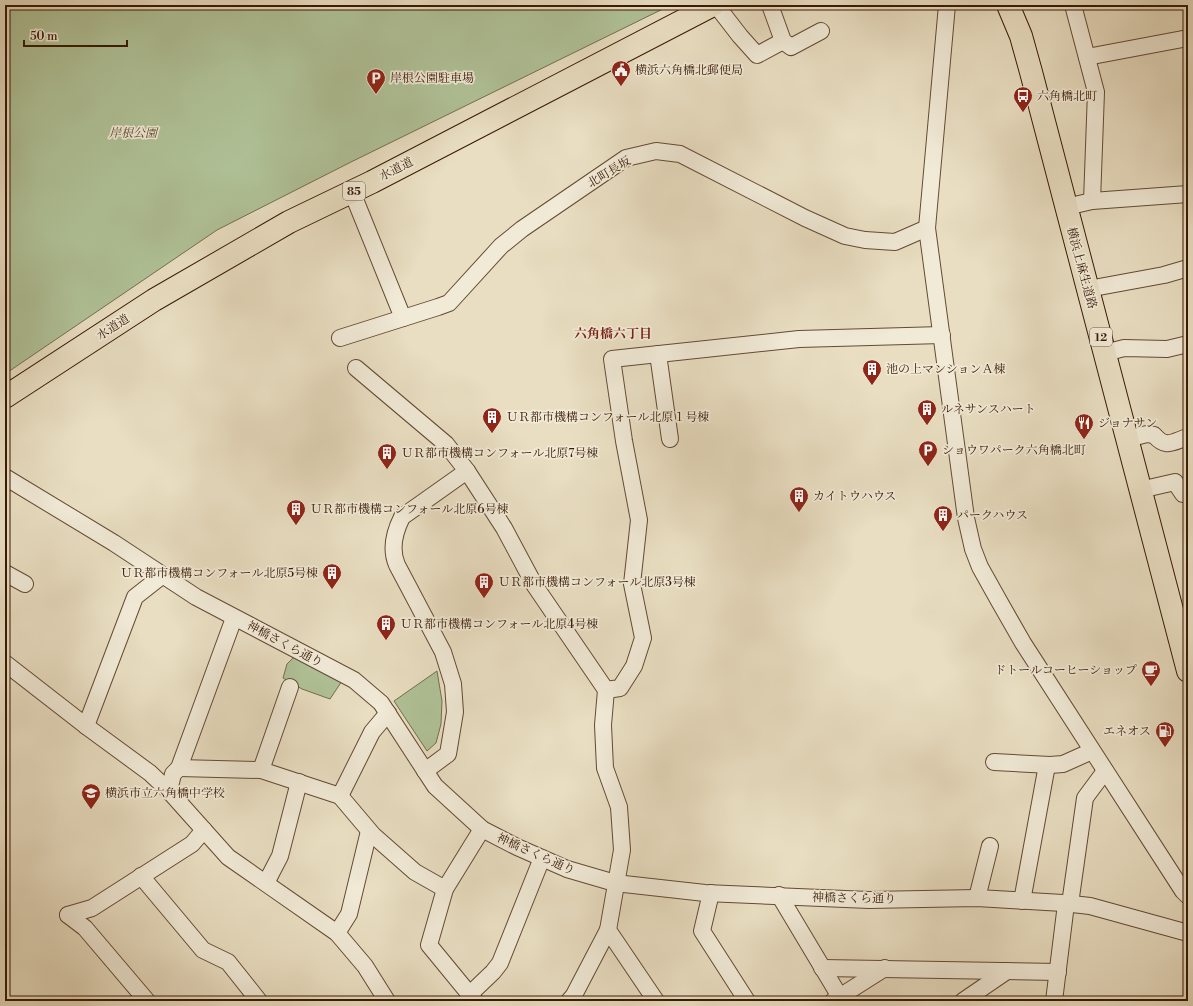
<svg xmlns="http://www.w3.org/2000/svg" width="1193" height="1006" viewBox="0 0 1193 1006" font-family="'Libre Bodoni','Noto Serif JP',serif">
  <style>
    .green { fill: #b0c298; stroke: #746e4e }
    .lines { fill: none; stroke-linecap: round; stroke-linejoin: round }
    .minor-casing { stroke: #644a34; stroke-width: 18 }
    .primary-casing { stroke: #381904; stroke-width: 24 }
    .minor { stroke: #f1ead7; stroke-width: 16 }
    .primary { stroke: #e9dec2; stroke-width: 22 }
    .labels { text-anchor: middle; stroke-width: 3.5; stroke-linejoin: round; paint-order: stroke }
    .shield { fill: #f1ead7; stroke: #705843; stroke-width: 1 }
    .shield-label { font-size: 11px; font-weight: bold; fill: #381904 }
    .poi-label { font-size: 12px; fill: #381904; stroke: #f1ead7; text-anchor: start }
    .park-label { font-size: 12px; font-style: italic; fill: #5c4c30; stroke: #f1ead7 }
    .street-label { font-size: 12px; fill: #381904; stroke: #f1ead7 }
    .neighbourhood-label { font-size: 13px; font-weight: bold; fill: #7a1f14; stroke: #f1ead7 }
  </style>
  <rect width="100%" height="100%" fill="#e9dec2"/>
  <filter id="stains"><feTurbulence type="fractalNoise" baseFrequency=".005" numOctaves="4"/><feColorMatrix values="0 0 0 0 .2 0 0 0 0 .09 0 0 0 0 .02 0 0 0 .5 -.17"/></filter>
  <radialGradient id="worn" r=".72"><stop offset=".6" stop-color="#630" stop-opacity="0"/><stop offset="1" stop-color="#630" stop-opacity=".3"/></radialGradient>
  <g class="green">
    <polygon points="5,5 671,5 351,162 217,230 5,374"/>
    <polygon points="296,655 342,681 330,699 302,689 283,678 287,664"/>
    <polygon points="437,671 442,701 441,724 436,743 427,751 394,701"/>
  </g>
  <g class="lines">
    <defs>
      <g id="minor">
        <polyline points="716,5 740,36 757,55 783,41"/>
        <polyline points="770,5 783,41 791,47 821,31"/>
        <polyline points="947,5 927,228 966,518 973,549 980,567 999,601 1023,643 1183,891 1188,896"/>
        <polyline points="1073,5 1096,92 1092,201"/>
        <polyline points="1087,57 1188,38"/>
        <polyline points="352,192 403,318"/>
        <polyline points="1066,207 1092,201 1188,194"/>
        <polyline points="1088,289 1164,275 1188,268"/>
        <polyline points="340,338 438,307 449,303 501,246 522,229 626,158 656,151 680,154 805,218 845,236 865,240 895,242 927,228"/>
        <polyline points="1105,353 1124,348 1167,349 1188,344"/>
        <polyline points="658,354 670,439"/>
        <polyline points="356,368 446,444 467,471 504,528 535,586 606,690 603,725 605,768 619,807 622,850 608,930 656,1001"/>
        <path d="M1127,439L1147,434L1154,435C1166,449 1172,442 1188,437"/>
        <polyline points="5,477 114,543 196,597 354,680 381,703 435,786 482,829 517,847 567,869 615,883 705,893 869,900 977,898 1063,903 1090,906 1188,933"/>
        <polyline points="1140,490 1175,482 1183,494 1188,495"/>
        <polyline points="5,573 25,584"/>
        <polyline points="5,663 86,726 150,773 169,791 228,857 337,933 365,966 387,1001"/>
        <polyline points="606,690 620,688 634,666 643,638 632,584 639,520 624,441 612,359 799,339 942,335"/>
        <polyline points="86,726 135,597 163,575"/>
        <polyline points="994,762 1050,765 1063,764 1092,751"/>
        <polyline points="179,768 261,770 340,796 373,835 415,872 445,889"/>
        <polyline points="261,770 290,687"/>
        <path d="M425,771L448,754L455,712L453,684L443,652L397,565C390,549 394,533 402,517L467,471"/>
        <polyline points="169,791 173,774 179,768 234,618"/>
        <polyline points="340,796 372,732 388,713"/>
        <polyline points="141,876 203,950 228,962 259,1001"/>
        <polyline points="266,883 280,856 299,782"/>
        <polyline points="711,893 702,931 747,1001"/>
        <polyline points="779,895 840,997"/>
        <polyline points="977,898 990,846"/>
        <polyline points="1022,901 1047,765"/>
        <polyline points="1070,904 1085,798 1105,771"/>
        <polyline points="68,915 92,908 192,844 204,830"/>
        <polyline points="68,915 85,928 147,1001"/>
        <polyline points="337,933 349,914 369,831"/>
        <polyline points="822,968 1058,972"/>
        <polyline points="470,994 493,972 500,963 542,858"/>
        <polyline points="475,1001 429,945 445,889 482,829"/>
        <polyline points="569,1001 574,995 608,930"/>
        <polyline points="833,1001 885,968"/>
        <polyline points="963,1001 1007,971"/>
        <polyline points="1054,1001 1066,904"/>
      </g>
      <g id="primary">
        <polyline points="1008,5 1021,36 1031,72 1188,671"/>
        <polyline points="5,397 154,300 289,222 372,182 713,5"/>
      </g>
    </defs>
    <use href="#minor" class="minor-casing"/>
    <use href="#primary" class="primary-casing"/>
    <use href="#minor" class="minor"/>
    <use href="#primary" class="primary"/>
  </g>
  <defs>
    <symbol id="civic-pin" viewBox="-11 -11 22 30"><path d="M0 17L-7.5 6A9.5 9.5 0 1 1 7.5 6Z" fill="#8f2418" stroke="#f1ead7"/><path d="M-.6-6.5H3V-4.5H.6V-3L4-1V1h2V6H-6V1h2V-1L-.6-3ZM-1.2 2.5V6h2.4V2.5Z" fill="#fff"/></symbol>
    <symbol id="parking-pin" viewBox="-11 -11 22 30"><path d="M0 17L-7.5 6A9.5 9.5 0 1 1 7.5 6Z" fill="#8f2418" stroke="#f1ead7"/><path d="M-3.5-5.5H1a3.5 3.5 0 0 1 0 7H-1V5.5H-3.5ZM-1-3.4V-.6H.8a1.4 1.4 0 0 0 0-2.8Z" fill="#fff"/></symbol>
    <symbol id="bus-pin" viewBox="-11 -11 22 30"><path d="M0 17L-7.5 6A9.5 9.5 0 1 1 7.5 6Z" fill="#8f2418" stroke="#f1ead7"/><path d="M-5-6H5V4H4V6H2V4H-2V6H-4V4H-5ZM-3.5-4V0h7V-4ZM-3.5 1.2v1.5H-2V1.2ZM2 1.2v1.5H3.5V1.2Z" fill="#fff"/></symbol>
    <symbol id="building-pin" viewBox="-11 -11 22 30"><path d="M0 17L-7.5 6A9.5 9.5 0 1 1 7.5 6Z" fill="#8f2418" stroke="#f1ead7"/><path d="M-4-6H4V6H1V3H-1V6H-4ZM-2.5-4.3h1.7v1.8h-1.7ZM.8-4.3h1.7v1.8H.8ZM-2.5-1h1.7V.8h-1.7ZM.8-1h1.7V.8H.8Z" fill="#fff"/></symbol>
    <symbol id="restaurant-pin" viewBox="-11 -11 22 30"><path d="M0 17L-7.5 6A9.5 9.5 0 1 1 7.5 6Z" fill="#8f2418" stroke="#f1ead7"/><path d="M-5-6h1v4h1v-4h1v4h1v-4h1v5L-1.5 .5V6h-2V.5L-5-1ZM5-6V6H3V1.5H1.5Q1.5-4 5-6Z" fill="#fff"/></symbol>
    <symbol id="cafe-pin" viewBox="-11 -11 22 30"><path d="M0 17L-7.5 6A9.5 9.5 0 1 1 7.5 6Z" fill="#8f2418" stroke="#f1ead7"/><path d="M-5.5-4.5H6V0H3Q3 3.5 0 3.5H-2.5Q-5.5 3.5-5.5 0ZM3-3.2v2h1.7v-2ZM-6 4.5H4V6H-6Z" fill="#fff"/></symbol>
    <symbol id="fuel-pin" viewBox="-11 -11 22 30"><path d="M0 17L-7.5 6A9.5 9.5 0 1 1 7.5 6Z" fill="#8f2418" stroke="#f1ead7"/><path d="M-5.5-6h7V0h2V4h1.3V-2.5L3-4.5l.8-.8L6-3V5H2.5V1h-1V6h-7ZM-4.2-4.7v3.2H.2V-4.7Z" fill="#fff"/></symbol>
    <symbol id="school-pin" viewBox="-11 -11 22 30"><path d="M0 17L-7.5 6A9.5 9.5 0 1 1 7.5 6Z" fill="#8f2418" stroke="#f1ead7"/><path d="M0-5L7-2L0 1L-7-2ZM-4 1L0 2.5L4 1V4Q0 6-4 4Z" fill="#fff"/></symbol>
  </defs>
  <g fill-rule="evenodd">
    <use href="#civic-pin" x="610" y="59" width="22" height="30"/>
    <use href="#parking-pin" x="365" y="67" width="22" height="30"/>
    <use href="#bus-pin" x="1012" y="85" width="22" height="30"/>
    <use href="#building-pin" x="861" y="358" width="22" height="30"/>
    <use href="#building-pin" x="916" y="398" width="22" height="30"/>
    <use href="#building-pin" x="481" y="406" width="22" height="30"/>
    <use href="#restaurant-pin" x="1073" y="412" width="22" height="30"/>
    <use href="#parking-pin" x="917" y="439" width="22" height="30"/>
    <use href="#building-pin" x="376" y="442" width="22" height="30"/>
    <use href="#building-pin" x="788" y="485" width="22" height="30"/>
    <use href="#building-pin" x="285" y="498" width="22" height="30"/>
    <use href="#building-pin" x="932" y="504" width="22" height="30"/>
    <use href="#building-pin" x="321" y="562" width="22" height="30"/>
    <use href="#building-pin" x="473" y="571" width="22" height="30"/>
    <use href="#building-pin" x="375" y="613" width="22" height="30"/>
    <use href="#cafe-pin" x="1140" y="659" width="22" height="30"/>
    <use href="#fuel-pin" x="1154" y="720" width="22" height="30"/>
    <use href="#school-pin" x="80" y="782" width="22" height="30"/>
  </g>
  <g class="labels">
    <g class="shield">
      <rect x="343" y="182" width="22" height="18" rx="3"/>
      <rect x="1090" y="328" width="22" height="18" rx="3"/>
    </g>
    <g class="shield-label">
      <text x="354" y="195">85</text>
      <text x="1101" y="341">12</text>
    </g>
    <g class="poi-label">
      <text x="635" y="74">横浜六角橋北郵便局</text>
      <text x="390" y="82">岸根公園駐車場</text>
      <text x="1037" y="100">六角橋北町</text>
      <text x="886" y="373">池の上マンションＡ棟</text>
      <text x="941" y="413">ルネサンスハート</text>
      <text x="506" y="421">ＵＲ都市機構コンフォール北原１号棟</text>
      <text x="1098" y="427">ジョナサン</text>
      <text x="942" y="454">ショウワパーク六角橋北町</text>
      <text x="401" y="457">ＵＲ都市機構コンフォール北原7号棟</text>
      <text x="813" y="500">カイトウハウス</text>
      <text x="310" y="513">ＵＲ都市機構コンフォール北原6号棟</text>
      <text x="957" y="519">パークハウス</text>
      <text x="318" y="577" text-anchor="end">ＵＲ都市機構コンフォール北原5号棟</text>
      <text x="498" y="586">ＵＲ都市機構コンフォール北原3号棟</text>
      <text x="400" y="628">ＵＲ都市機構コンフォール北原4号棟</text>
      <text x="1137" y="674" text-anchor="end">ドトールコーヒーショップ</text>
      <text x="1151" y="735" text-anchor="end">エネオス</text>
      <text x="105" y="797">横浜市立六角橋中学校</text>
    </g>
    <g class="park-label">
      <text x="133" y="137">岸根公園</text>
    </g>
    <g class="street-label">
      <text transform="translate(396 169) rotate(-27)" y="4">水道道</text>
      <text transform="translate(609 172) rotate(-31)" y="4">北町長坂</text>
      <text transform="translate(1082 268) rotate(75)" y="4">横浜上麻生道路</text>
      <text transform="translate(113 327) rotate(-33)" y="4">水道道</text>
      <text transform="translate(285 644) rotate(28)" y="4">神橋さくら通り</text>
      <text transform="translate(536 854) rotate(24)" y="4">神橋さくら通り</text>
      <text transform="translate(854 898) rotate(1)" y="4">神橋さくら通り</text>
    </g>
    <g class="neighbourhood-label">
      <text x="613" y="338">六角橋六丁目</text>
    </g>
  </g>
  <rect width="1193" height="1006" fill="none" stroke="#e9dec2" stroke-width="20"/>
  <rect x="6" y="6" width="1181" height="994" fill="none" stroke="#381904" stroke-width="2"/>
  <rect x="10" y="10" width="1173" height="986" fill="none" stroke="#381904"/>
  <path d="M24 40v6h103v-6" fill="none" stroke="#381904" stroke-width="2"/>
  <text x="30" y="40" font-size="12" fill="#381904" stroke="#f1ead7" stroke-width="3" paint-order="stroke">50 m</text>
  <rect width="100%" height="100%" filter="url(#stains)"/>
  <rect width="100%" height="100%" fill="url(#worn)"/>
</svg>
